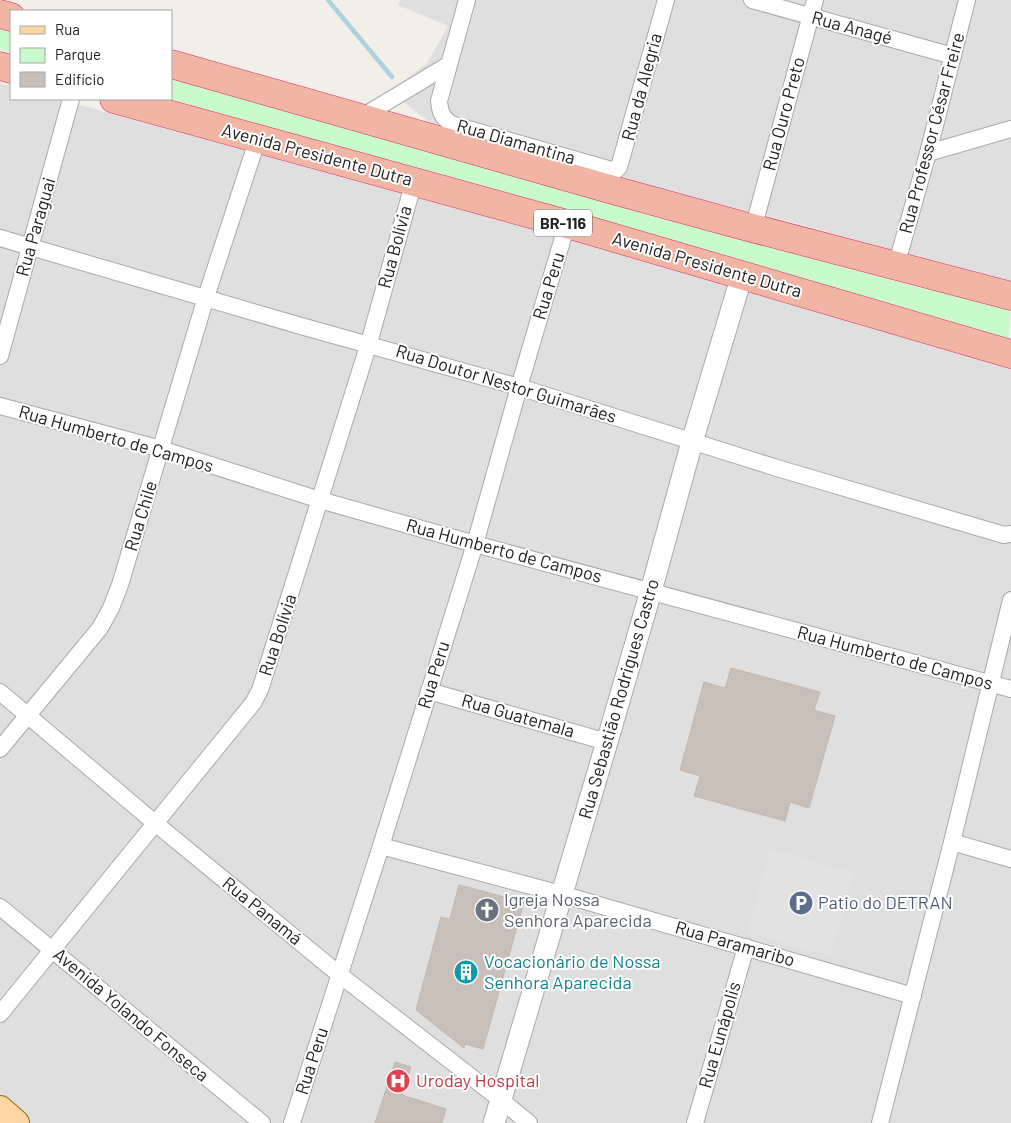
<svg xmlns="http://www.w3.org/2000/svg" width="1011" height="1123" viewBox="0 0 1011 1123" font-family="Barlow,sans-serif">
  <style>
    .residential { fill: #e0dfdf }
    .park { fill: #c8facc }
    .parking { fill: #e2e2e2 }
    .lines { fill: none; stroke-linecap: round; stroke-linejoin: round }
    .stream { stroke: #aad3df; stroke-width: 4.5 }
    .building { fill: #c7bfb8; stroke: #c4b6ab }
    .minor-casing { stroke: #a9a9a9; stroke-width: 18 }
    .tertiary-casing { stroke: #a9a9a9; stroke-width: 23 }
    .primary-casing { stroke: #a06b00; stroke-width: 28 }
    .trunk-casing { stroke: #dc2a67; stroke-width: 29 }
    .minor { stroke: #fff; stroke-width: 16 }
    .tertiary { stroke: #fff; stroke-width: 21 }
    .primary { stroke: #fcd6a4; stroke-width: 26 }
    .trunk { stroke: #f2b4a3; stroke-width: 28 }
    .labels { text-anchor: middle; stroke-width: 4; stroke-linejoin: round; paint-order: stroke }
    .shield { fill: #fff; stroke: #646464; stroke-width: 1 }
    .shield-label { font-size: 16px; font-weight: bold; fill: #222 }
    .street-label { font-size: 18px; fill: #222; stroke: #fff }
    .worship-label { font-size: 18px; fill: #5b616d; stroke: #fff; text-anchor: start }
    .service-label { font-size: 18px; fill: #4e5e75; stroke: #fff; text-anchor: start }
    .culture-label { font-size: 18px; fill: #0d838f; stroke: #fff; text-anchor: start }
    .health-label { font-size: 18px; fill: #be3a42; stroke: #fff; text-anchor: start }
  </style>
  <rect width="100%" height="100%" fill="#f2efe9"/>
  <g class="residential">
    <polygon points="400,0 1011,0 1011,284 804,225 629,182 436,127 390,92 427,63 448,26 398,5"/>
    <polygon points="0,83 11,86 11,99 58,99 1011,360 1011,1123 0,1123"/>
  </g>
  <g class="park">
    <polygon points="0,28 11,31 11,52 0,49"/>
    <path d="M171,76L651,216L925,289L1011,303C1011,319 1007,332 1010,347L919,317L171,99Z"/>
  </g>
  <polygon class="parking" points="770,849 854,873 830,956 748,933"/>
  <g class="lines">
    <polyline class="stream" points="328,0 392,77"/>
  </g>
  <g class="building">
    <polygon points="731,668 820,692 814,710 835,716 809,808 790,802 785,821 694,796 700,776 680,770 704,682 725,688"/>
    <polygon points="459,885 524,902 483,1049 465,1044 464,1048 416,1010 441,917 450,919"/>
    <polygon points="395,1062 411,1067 402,1095 446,1109 442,1123 375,1123"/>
  </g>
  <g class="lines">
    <defs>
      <g id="minor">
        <path d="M467,0L439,101C440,112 442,117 451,124L615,171L619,167L666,0"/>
        <polyline points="752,0 953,56"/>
        <polyline points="360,118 448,65"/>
        <polyline points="928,153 1011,129"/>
        <polyline points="753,229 815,0"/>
        <polyline points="0,238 301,326 519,387 777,468 1004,535 1011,534"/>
        <polyline points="896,266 928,153 967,0"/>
        <polyline points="0,356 71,99"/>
        <polyline points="0,406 161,449 320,500 475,544 1011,689"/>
        <polyline points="429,691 607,742"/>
        <polyline points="0,692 155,823 340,975 501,1100 529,1123"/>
        <polyline points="0,749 100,628 111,608 120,585 206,297 258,138"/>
        <polyline points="952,842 1011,859"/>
        <polyline points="381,846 561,894 913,996"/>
        <polyline points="0,907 262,1123"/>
        <polyline points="0,1014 253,703 260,690 369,343 414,181"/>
        <polyline points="292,1123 381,846 475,544 519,387 567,224"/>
        <polyline points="695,1123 746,947"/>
        <polyline points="880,1123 952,842 1011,600"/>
      </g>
      <polyline id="tertiary" points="494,1123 607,742 651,591 692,442 742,275"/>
      <polyline id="primary" points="0,1109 16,1123"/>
      <g id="trunk">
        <polyline points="0,14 11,17"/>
        <polyline points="171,64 613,190 733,223 1011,296"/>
        <polyline points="0,66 11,69"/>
        <polyline points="114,99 567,224 1011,354"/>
      </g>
    </defs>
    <use href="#minor" class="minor-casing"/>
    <use href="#tertiary" class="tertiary-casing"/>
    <use href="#primary" class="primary-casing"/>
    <use href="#trunk" class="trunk-casing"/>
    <use href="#minor" class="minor"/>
    <use href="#tertiary" class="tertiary"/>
    <use href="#primary" class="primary"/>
    <use href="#trunk" class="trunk"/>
  </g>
  <defs>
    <symbol id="parking-disc" viewBox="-11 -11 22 22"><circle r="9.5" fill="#5c6f8a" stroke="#fff"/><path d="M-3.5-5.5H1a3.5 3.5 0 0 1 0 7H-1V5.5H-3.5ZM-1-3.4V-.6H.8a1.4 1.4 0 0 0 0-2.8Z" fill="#fff"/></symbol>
    <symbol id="church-disc" viewBox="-11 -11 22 22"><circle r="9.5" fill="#6b7280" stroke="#fff"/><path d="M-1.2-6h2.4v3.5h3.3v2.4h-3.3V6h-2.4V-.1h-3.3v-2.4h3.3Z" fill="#fff"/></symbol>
    <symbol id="building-disc" viewBox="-11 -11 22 22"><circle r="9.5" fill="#0f9aa8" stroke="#fff"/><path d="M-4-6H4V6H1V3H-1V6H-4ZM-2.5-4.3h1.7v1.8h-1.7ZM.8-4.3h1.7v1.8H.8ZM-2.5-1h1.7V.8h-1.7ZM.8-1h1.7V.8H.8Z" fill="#fff"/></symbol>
    <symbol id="hospital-disc" viewBox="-11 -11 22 22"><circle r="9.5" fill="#e0444e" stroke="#fff"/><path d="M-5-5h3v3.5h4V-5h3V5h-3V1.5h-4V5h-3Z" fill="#fff"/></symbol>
  </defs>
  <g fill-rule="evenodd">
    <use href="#parking-disc" x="787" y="889" width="28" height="28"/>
    <use href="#church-disc" x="473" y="896" width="28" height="28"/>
    <use href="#building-disc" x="452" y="958" width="28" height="28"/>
    <use href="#hospital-disc" x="384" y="1067" width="28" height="28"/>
  </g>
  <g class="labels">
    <rect class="shield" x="534" y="209.5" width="58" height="27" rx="4"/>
    <g class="shield-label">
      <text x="563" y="229">BR-116</text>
    </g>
    <g class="street-label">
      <text transform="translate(852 28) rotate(15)" y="6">Rua Anagé</text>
      <text transform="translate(642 87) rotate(-75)" y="6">Rua da Alegria</text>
      <text transform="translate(784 114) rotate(-75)" y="6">Rua Ouro Preto</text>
      <text transform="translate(932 133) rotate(-75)" y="6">Rua Professor César Freire</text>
      <text transform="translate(516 142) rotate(16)" y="6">Rua Diamantina</text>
      <text transform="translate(317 155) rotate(15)" y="6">Avenida Presidente Dutra</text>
      <text transform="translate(36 227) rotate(-74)" y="6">Rua Paraguai</text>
      <text transform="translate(395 247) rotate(-75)" y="6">Rua Bolívia</text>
      <text transform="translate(707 265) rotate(16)" y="6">Avenida Presidente Dutra</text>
      <text transform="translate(549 286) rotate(-73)" y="6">Rua Peru</text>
      <text transform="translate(506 384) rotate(17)" y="6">Rua Doutor Nestor Guimarães</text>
      <text transform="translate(116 439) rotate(16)" y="6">Rua Humberto de Campos</text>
      <text transform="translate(141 516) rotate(-73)" y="6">Rua Chile</text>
      <text transform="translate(504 551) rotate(15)" y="6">Rua Humberto de Campos</text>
      <text transform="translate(278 635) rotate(-72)" y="6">Rua Bolívia</text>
      <text transform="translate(895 658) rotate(15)" y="6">Rua Humberto de Campos</text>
      <text transform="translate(434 675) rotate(-73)" y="6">Rua Peru</text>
      <text transform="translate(619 699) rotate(-74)" y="6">Rua Sebastião Rodrigues Castro</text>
      <text transform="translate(518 716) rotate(16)" y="6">Rua Guatemala</text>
      <text transform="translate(262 911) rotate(39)" y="6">Rua Panamá</text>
      <text transform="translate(735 944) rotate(16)" y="6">Rua Paramaribo</text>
      <text transform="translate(131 1015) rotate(40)" y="6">Avenida Yolando Fonseca</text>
      <text transform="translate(720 1035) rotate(-74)" y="6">Rua Eunápolis</text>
      <text transform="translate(312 1061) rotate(-72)" y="6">Rua Peru</text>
    </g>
    <g class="worship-label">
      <text x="504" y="906">Igreja Nossa<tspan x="504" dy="21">Senhora Aparecida</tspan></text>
    </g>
    <g class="service-label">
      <text x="818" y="909">Patio do DETRAN</text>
    </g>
    <g class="culture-label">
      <text x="484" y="968">Vocacionário de Nossa<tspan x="484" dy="21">Senhora Aparecida</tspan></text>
    </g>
    <g class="health-label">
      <text x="416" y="1087">Uroday Hospital</text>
    </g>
  </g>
  <rect x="10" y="10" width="162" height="90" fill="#ffffff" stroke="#a7a7a7"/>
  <rect x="20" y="26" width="25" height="8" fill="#fcd6a4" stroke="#a7a7a7"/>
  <text x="55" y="35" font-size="15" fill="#222222">Rua</text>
  <rect x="20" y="48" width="25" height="15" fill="#c8facc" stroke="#a7a7a7"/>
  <text x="55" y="60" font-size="15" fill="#222222">Parque</text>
  <rect x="20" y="72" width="25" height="15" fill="#c7bfb8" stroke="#a7a7a7"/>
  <text x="55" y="85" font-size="15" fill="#222222">Edifício</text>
</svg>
